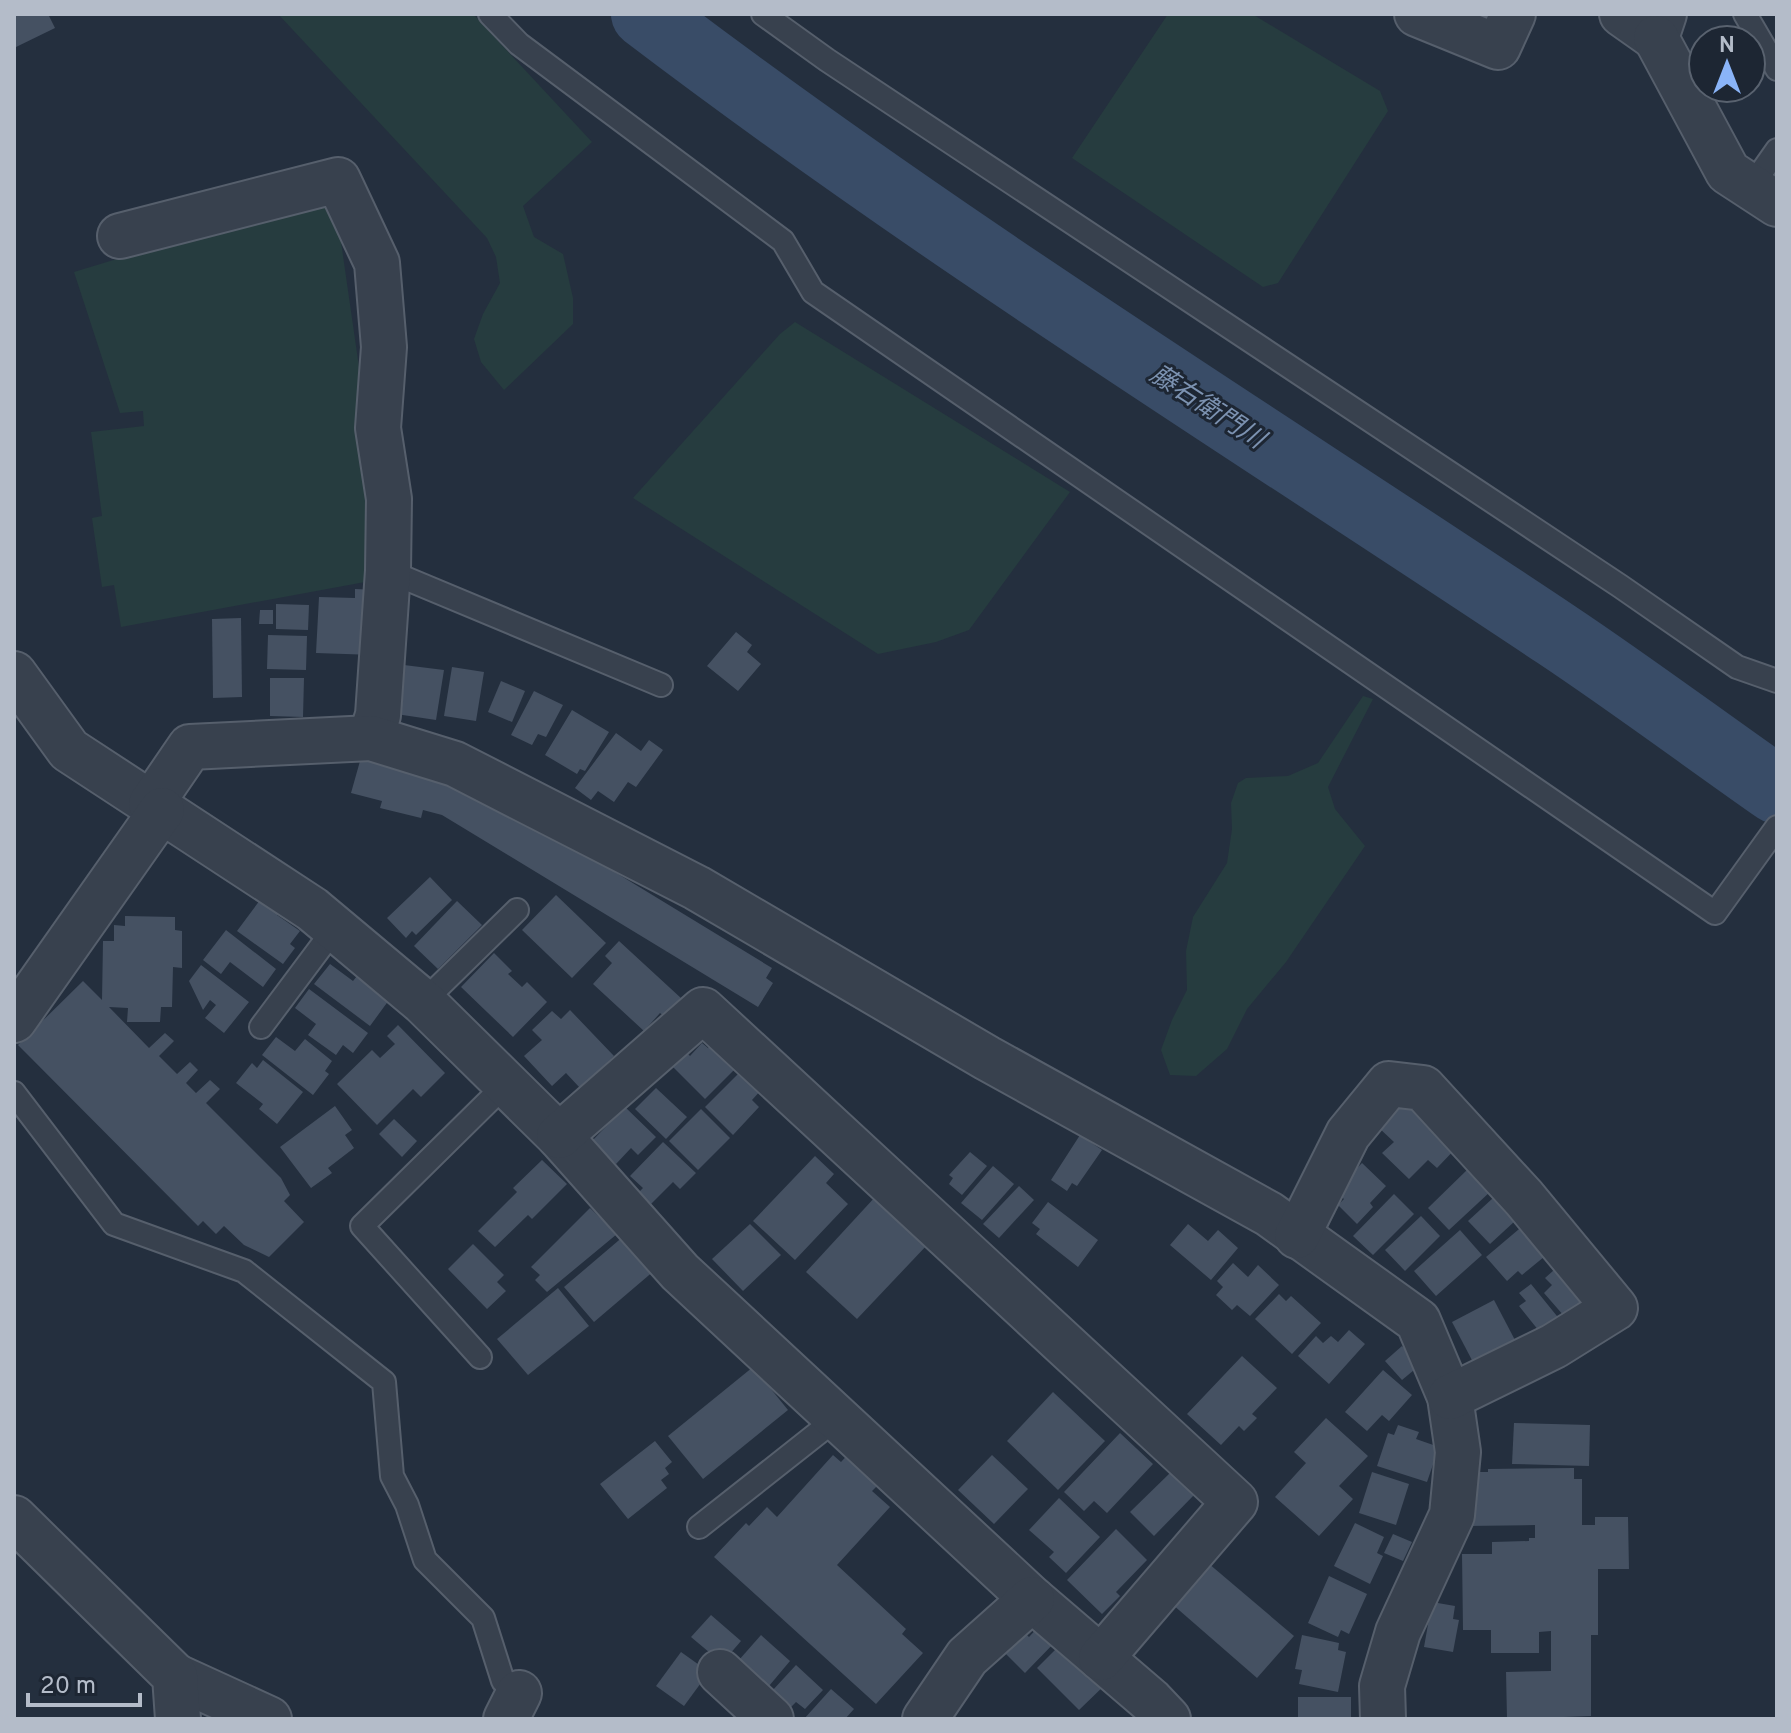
<svg xmlns="http://www.w3.org/2000/svg" width="1791" height="1733" viewBox="0 0 1791 1733" font-family="Overpass,'Noto Sans JP',sans-serif">
  <style>
    .green { fill: #263c3f }
    .lines { fill: none; stroke-linecap: round; stroke-linejoin: round }
    .river { stroke: #394c67; stroke-width: 68 }
    .building { fill: #455162 }
    .service-casing { stroke: #565f6c; stroke-width: 26 }
    .minor-casing { stroke: #565f6c; stroke-width: 48 }
    .tertiary-casing { stroke: #565f6c; stroke-width: 48 }
    .service { stroke: #38414e; stroke-width: 22 }
    .minor { stroke: #38414e; stroke-width: 44 }
    .tertiary { stroke: #38414e; stroke-width: 44 }
    .labels { text-anchor: middle; stroke-width: 6; stroke-linejoin: round; paint-order: stroke }
    .water-label { font-size: 26px; font-style: italic; fill: #7c92b1; stroke: #1d2633 }
  </style>
  <rect width="100%" height="100%" fill="#242f3e"/>
  <g class="green">
    <polygon points="278,14 473,14 592,142 523,206 534,237 563,254 573,298 573,324 504,390 481,362 474,339 483,314 500,283 496,257 487,238"/>
    <polygon points="1168,14 1252,14 1380,91 1388,111 1278,283 1263,287 1072,158"/>
    <polygon points="334,193 360,374 376,580 121,627 114,585 102,587 92,518 102,516 91,432 144,426 143,411 120,413 74,272"/>
    <polygon points="795,322 1070,492 969,630 936,642 878,654 633,498 780,334"/>
    <polygon points="1363,696 1373,699 1328,787 1335,809 1365,846 1286,962 1247,1009 1227,1049 1196,1076 1170,1075 1161,1050 1172,1020 1187,990 1186,951 1193,917 1227,863 1232,829 1231,803 1238,783 1246,778 1288,776 1318,763"/>
  </g>
  <g class="lines">
    <path class="river" d="M645,14C938,237 1251,431 1557,635C1632,685 1704,739 1777,790"/>
  </g>
  <g class="building">
    <polygon points="14,14 48,14 55,28 14,48"/>
    <polygon points="355,589 377,590 374,655 316,653 319,597 355,598"/>
    <polygon points="276,604 309,605 308,630 276,629"/>
    <polygon points="260,610 273,610 273,624 259,624"/>
    <polygon points="241,618 242,697 213,698 212,619"/>
    <polygon points="736,632 752,645 747,652 761,664 738,691 707,666"/>
    <polygon points="268,635 307,636 306,670 267,669"/>
    <polygon points="404,665 444,670 436,720 396,714"/>
    <polygon points="452,667 484,672 476,721 444,716"/>
    <polygon points="270,678 304,678 303,717 270,716"/>
    <polygon points="501,681 525,691 512,722 488,712"/>
    <polygon points="534,691 563,705 546,737 538,734 532,745 511,735"/>
    <polygon points="572,710 609,732 585,771 580,769 577,774 545,755"/>
    <polygon points="616,733 641,751 649,740 663,750 636,787 628,782 614,802 598,791 591,800 575,788"/>
    <polygon points="362,754 462,779 772,968 766,978 773,983 758,1007 442,815 423,810 421,818 380,808 382,801 351,793"/>
    <polygon points="430,877 452,900 416,935 412,931 406,938 387,918"/>
    <polygon points="556,895 606,943 572,978 522,930"/>
    <polygon points="263,896 281,910 277,915 300,931 290,944 295,948 283,964 237,931"/>
    <polygon points="457,901 482,925 438,969 414,946"/>
    <polygon points="125,916 175,917 175,930 182,931 182,968 173,967 172,1007 161,1007 160,1022 127,1022 128,1008 109,1007 149,1048 165,1033 174,1041 159,1056 177,1074 190,1062 198,1070 186,1083 196,1093 210,1080 220,1089 206,1103 281,1178 290,1195 284,1201 304,1222 269,1257 244,1245 224,1226 216,1234 203,1221 198,1226 18,1045 83,981 102,1000 103,941 114,941 114,925 125,926"/>
    <polygon points="226,930 276,969 263,987 230,962 221,974 203,960"/>
    <polygon points="619,941 682,999 665,1017 660,1013 644,1031 593,984 612,963 605,956"/>
    <polygon points="494,953 512,971 508,974 522,987 527,982 547,1002 513,1037 461,987"/>
    <polygon points="330,964 353,981 357,976 389,1000 370,1026 314,984"/>
    <polygon points="201,965 249,1002 224,1033 205,1018 216,1005 210,1000 203,1010 189,981"/>
    <polygon points="309,989 368,1033 353,1053 343,1045 336,1055 308,1035 316,1024 295,1008"/>
    <polygon points="570,1010 614,1056 580,1088 566,1073 552,1086 524,1056 542,1040 532,1030 552,1011 561,1019"/>
    <polygon points="398,1025 445,1073 421,1097 413,1089 377,1125 337,1084 372,1050 380,1058 395,1044 387,1036"/>
    <polygon points="276,1037 295,1051 305,1039 332,1061 325,1071 329,1074 313,1095 262,1055"/>
    <polygon points="714,1041 739,1065 705,1099 672,1066 686,1052 690,1056 702,1043 708,1048"/>
    <polygon points="263,1060 303,1092 277,1124 259,1109 263,1104 236,1083 252,1063 257,1068"/>
    <polygon points="742,1070 762,1089 752,1100 759,1107 733,1135 705,1107"/>
    <polygon points="656,1088 687,1117 666,1139 635,1109"/>
    <polygon points="1409,1096 1459,1145 1437,1168 1428,1160 1409,1179 1382,1153 1394,1142 1378,1127"/>
    <polygon points="335,1106 352,1130 345,1135 354,1148 328,1168 332,1173 311,1188 280,1147"/>
    <polygon points="625,1107 656,1137 638,1155 631,1148 616,1164 592,1141"/>
    <polygon points="701,1109 730,1138 698,1170 669,1141"/>
    <polygon points="394,1119 417,1141 402,1157 379,1134"/>
    <polygon points="1080,1135 1102,1150 1077,1186 1072,1183 1067,1191 1051,1180"/>
    <polygon points="663,1142 696,1173 680,1189 673,1182 651,1204 638,1193 643,1188 630,1176"/>
    <polygon points="970,1152 987,1166 962,1195 949,1184 953,1178 949,1175"/>
    <polygon points="815,1156 834,1174 826,1183 848,1204 795,1260 753,1221"/>
    <polygon points="542,1160 567,1184 532,1219 528,1215 495,1247 478,1231 517,1192 513,1188"/>
    <polygon points="1362,1163 1386,1186 1370,1203 1373,1207 1357,1224 1338,1205 1344,1199 1335,1191"/>
    <polygon points="993,1166 1014,1184 982,1220 961,1203"/>
    <polygon points="1469,1168 1491,1191 1449,1230 1428,1208"/>
    <polygon points="1019,1186 1034,1200 999,1238 983,1224"/>
    <polygon points="1394,1194 1414,1214 1373,1255 1353,1236"/>
    <polygon points="876,1196 928,1244 857,1319 806,1272"/>
    <polygon points="1493,1198 1515,1221 1490,1244 1468,1221"/>
    <polygon points="1048,1202 1098,1240 1078,1267 1036,1234 1040,1229 1032,1223"/>
    <polygon points="590,1208 617,1234 547,1292 535,1280 540,1275 531,1267"/>
    <polygon points="1421,1216 1440,1236 1405,1271 1385,1250"/>
    <polygon points="750,1224 781,1255 743,1291 712,1259"/>
    <polygon points="1188,1224 1208,1241 1218,1230 1238,1248 1211,1280 1170,1245"/>
    <polygon points="1525,1224 1550,1252 1522,1275 1518,1271 1507,1281 1486,1257"/>
    <polygon points="1460,1230 1482,1255 1436,1296 1414,1271"/>
    <polygon points="625,1235 655,1270 594,1322 564,1287"/>
    <polygon points="473,1244 504,1275 497,1282 506,1291 487,1309 448,1269"/>
    <polygon points="1233,1263 1248,1277 1258,1265 1279,1285 1250,1316 1237,1305 1232,1310 1216,1295 1223,1287 1217,1281"/>
    <polygon points="1562,1263 1579,1281 1570,1289 1581,1302 1564,1316 1544,1293 1552,1285 1545,1278"/>
    <polygon points="1531,1284 1561,1321 1543,1336 1519,1306 1526,1301 1519,1293"/>
    <polygon points="558,1288 589,1326 528,1375 497,1339"/>
    <polygon points="1279,1294 1286,1301 1291,1296 1321,1323 1292,1354 1255,1319"/>
    <polygon points="1494,1300 1516,1342 1474,1364 1452,1322"/>
    <polygon points="1349,1330 1365,1344 1329,1384 1298,1356 1316,1336 1323,1343 1331,1336 1338,1342"/>
    <polygon points="1402,1346 1420,1365 1402,1380 1385,1361"/>
    <polygon points="1242,1356 1277,1388 1252,1414 1257,1418 1244,1431 1239,1426 1221,1445 1187,1414"/>
    <polygon points="753,1367 788,1410 703,1479 668,1436"/>
    <polygon points="1383,1370 1412,1395 1389,1421 1382,1415 1367,1431 1345,1412"/>
    <polygon points="1053,1392 1105,1441 1058,1490 1007,1441"/>
    <polygon points="1326,1418 1368,1456 1339,1486 1353,1499 1319,1536 1275,1497 1306,1463 1294,1452"/>
    <polygon points="1514,1423 1590,1425 1589,1466 1512,1464"/>
    <polygon points="1398,1425 1419,1432 1416,1439 1439,1447 1427,1482 1377,1466 1388,1433 1394,1435"/>
    <polygon points="1120,1433 1153,1464 1107,1513 1094,1501 1084,1511 1064,1492"/>
    <polygon points="655,1441 672,1462 665,1468 669,1474 661,1480 667,1488 628,1519 600,1484"/>
    <polygon points="853,1449 885,1478 872,1491 890,1507 837,1565 906,1629 902,1634 923,1653 876,1704 714,1557 746,1523 749,1526 767,1507 777,1517 833,1455 841,1462"/>
    <polygon points="992,1455 1028,1489 994,1524 958,1490"/>
    <polygon points="1574,1468 1574,1479 1582,1479 1582,1525 1595,1525 1595,1517 1628,1517 1629,1569 1598,1569 1598,1635 1591,1635 1591,1716 1507,1719 1506,1672 1551,1671 1551,1631 1539,1632 1539,1653 1491,1653 1491,1630 1463,1630 1462,1554 1492,1554 1492,1542 1529,1541 1529,1538 1535,1538 1535,1525 1465,1526 1474,1472 1488,1472 1488,1469"/>
    <polygon points="1171,1472 1194,1495 1154,1536 1130,1512"/>
    <polygon points="1372,1472 1409,1484 1396,1525 1359,1513"/>
    <polygon points="1059,1498 1100,1537 1066,1573 1049,1557 1054,1552 1029,1530"/>
    <polygon points="1355,1523 1384,1537 1377,1553 1383,1556 1370,1584 1334,1566"/>
    <polygon points="1116,1529 1147,1560 1116,1592 1120,1596 1102,1614 1067,1580"/>
    <polygon points="1393,1534 1412,1542 1403,1561 1384,1553"/>
    <polygon points="1208,1563 1294,1636 1257,1678 1172,1604"/>
    <polygon points="1329,1576 1367,1594 1349,1634 1341,1630 1338,1637 1308,1623"/>
    <polygon points="1432,1602 1455,1606 1453,1619 1459,1620 1453,1652 1424,1647"/>
    <polygon points="711,1615 741,1641 722,1663 691,1637"/>
    <polygon points="1041,1624 1058,1639 1025,1673 1005,1653 1024,1632 1029,1637"/>
    <polygon points="761,1635 790,1661 769,1686 739,1660"/>
    <polygon points="1302,1635 1339,1643 1338,1650 1346,1652 1338,1692 1299,1684 1302,1670 1295,1669"/>
    <polygon points="1067,1638 1109,1681 1079,1710 1037,1668"/>
    <polygon points="681,1652 709,1672 684,1706 656,1686"/>
    <polygon points="796,1665 823,1690 805,1709 796,1702 790,1708 772,1691"/>
    <polygon points="831,1689 854,1709 845,1719 804,1719"/>
    <rect x="1298" y="1697" width="53" height="22"/>
  </g>
  <g class="lines">
    <defs>
      <g id="service">
        <polyline points="490,14 519,44 783,241 813,292 1715,913 1777,827"/>
        <polyline points="763,14 827,60 1620,586 1737,667 1777,681"/>
        <polyline points="1745,14 1777,69"/>
        <polyline points="1751,187 1777,150"/>
        <polyline points="388,571 661,685"/>
        <polyline points="423,1002 517,910"/>
        <polyline points="261,1027 335,928"/>
        <polyline points="14,1093 114,1224 244,1271 384,1382 392,1476 407,1505 425,1560 483,1618 503,1681 519,1693"/>
        <polyline points="480,1357 362,1226 505,1085"/>
        <polyline points="699,1527 837,1418"/>
      </g>
      <g id="minor">
        <polyline points="1417,14 1498,47 1513,14"/>
        <polyline points="1622,14 1656,38 1664,14"/>
        <polyline points="1656,38 1728,172 1777,204"/>
        <polyline points="120,236 338,180 377,263 384,347 378,428 389,499 388,571 378,715 371,738"/>
        <polyline points="14,674 69,750 312,909 423,1002 559,1136 680,1272 1032,1599 1151,1701 1168,1719"/>
        <polyline points="151,804 190,747 371,738 455,764 697,888 987,1058 1269,1214 1418,1321 1450,1397 1458,1452 1452,1515 1398,1632 1382,1686 1383,1719"/>
        <polyline points="14,1020 162,810"/>
        <polyline points="559,1136 703,1010 1235,1502 1101,1658"/>
        <polyline points="1297,1236 1348,1134 1389,1084 1423,1088 1524,1198 1615,1308 1554,1346 1450,1397"/>
        <polyline points="720,1672 771,1719"/>
        <polyline points="175,1676 269,1719"/>
        <polyline points="506,1719 519,1693"/>
        <polyline points="925,1719 967,1657 1032,1599"/>
      </g>
      <polyline id="tertiary" points="14,1518 175,1676 178,1719"/>
    </defs>
    <use href="#service" class="service-casing"/>
    <use href="#minor" class="minor-casing"/>
    <use href="#tertiary" class="tertiary-casing"/>
    <use href="#service" class="service"/>
    <use href="#minor" class="minor"/>
    <use href="#tertiary" class="tertiary"/>
  </g>
  <g class="labels">
    <g class="water-label">
      <text transform="translate(1208 406) rotate(33)" y="9">藤右衛門川</text>
    </g>
  </g>
  <rect width="1791" height="1733" fill="none" stroke="#b4bcc9" stroke-width="32"/>
  <g transform="translate(1727 64)"><circle r="38" fill="#1d2633" stroke="#59626f" stroke-width="2"/>
  <path d="M0-6L14 30L0 20L-14 30Z" fill="#8ab4f8"/>
  <text y="-12" font-size="22" font-weight="bold" text-anchor="middle" fill="#b4bcc9">N</text>
  </g>
  <path d="M28 1693v12h112v-12" fill="none" stroke="#b4bcc9" stroke-width="4"/>
  <text x="40" y="1693" font-size="24" fill="#b4bcc9" stroke="#1d2633" stroke-width="6" paint-order="stroke">20 m</text>
</svg>
